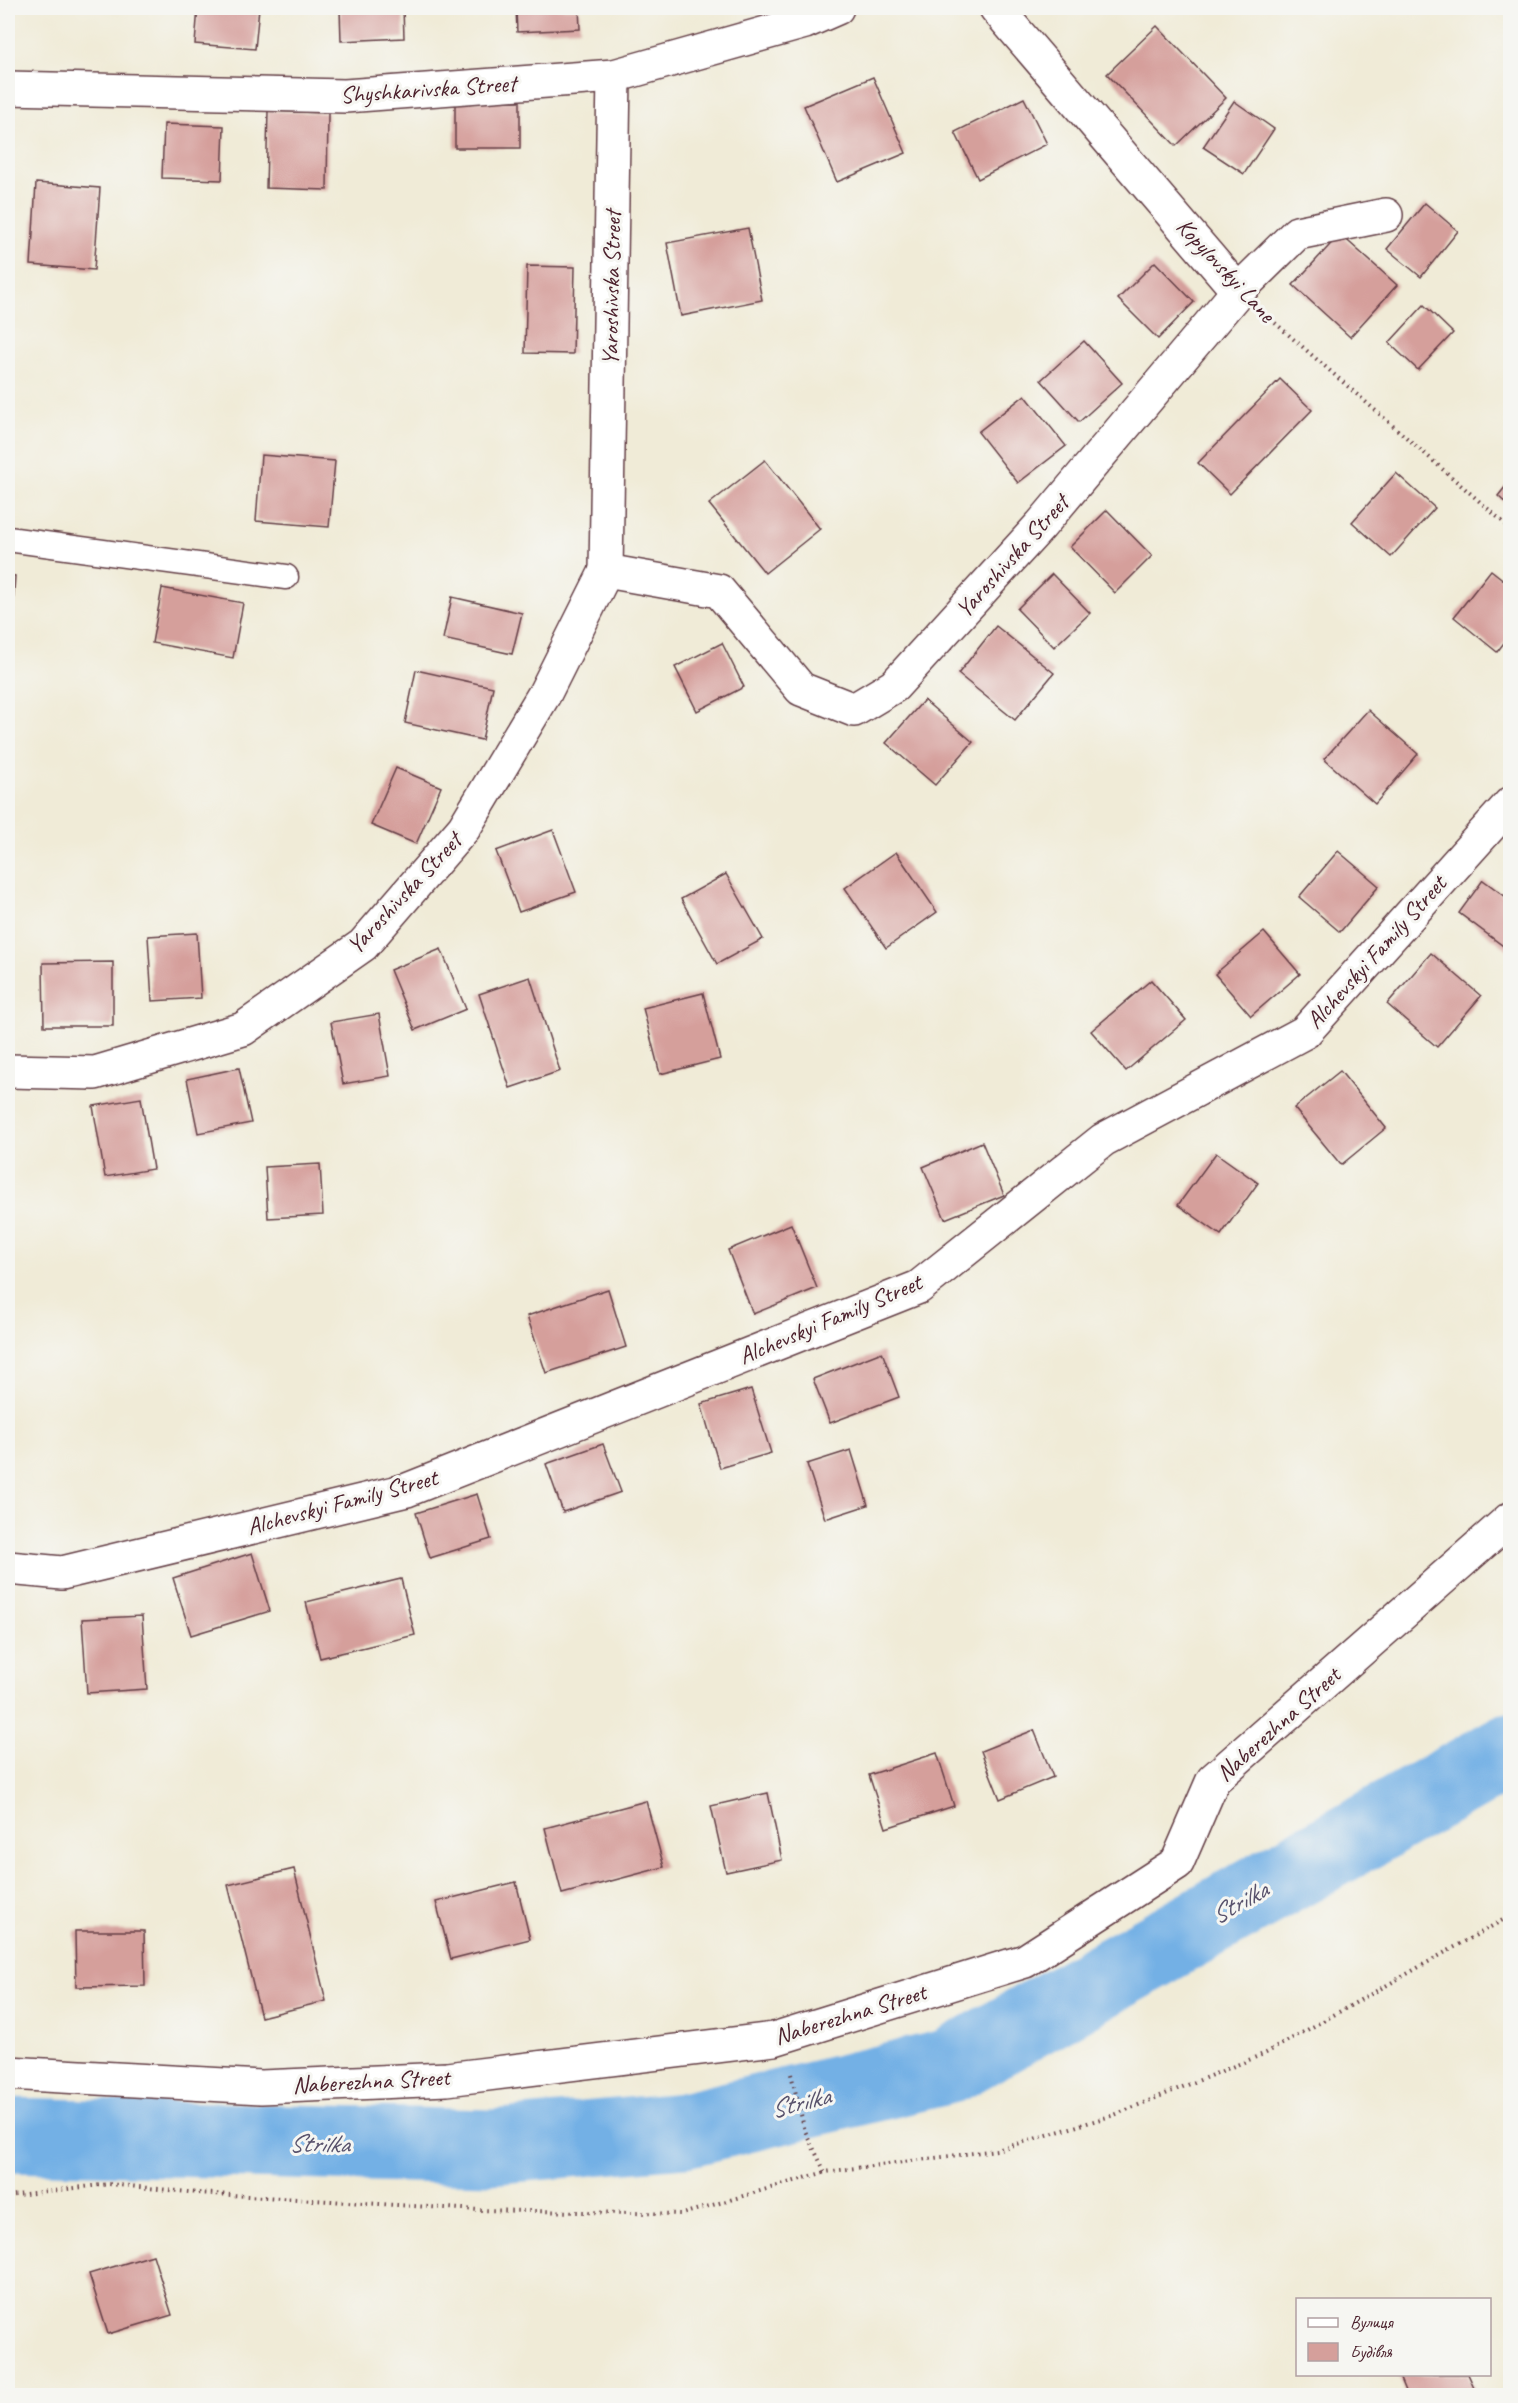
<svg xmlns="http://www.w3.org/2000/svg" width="1518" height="2403" viewBox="0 0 1518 2403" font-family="Caveat,sans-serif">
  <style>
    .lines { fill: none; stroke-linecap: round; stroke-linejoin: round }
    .river { stroke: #73b0e5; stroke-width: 75 }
    .building { fill: #d59f9b }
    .service-casing { stroke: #633e45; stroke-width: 27 }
    .minor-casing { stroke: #633e45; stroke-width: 36 }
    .path { stroke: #633e45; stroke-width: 4; stroke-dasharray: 1.5 4.5; stroke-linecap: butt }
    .service { stroke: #fff; stroke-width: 24 }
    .minor { stroke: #fff; stroke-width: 33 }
    .labels { text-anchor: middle; stroke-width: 6; stroke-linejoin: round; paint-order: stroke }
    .street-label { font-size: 24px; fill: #4a1f2b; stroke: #f6f6f2 }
    .water-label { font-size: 26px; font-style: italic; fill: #58526c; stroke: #f6f6f2 }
  </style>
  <rect width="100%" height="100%" fill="#f6f6f2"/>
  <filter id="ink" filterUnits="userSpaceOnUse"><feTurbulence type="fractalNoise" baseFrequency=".0167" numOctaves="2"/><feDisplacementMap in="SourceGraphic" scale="12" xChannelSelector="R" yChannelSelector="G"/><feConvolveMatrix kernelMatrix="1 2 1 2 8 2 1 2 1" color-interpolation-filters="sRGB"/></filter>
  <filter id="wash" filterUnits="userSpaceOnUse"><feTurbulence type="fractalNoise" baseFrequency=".008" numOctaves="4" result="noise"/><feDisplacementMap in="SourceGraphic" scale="24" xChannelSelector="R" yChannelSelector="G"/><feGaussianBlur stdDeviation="1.35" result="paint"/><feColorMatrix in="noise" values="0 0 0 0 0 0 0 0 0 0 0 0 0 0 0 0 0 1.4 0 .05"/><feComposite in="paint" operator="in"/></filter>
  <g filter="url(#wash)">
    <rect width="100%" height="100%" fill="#f0ebd7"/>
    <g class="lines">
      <polyline class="river" points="8,2135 491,2147 684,2130 950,2066 1510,1750"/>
    </g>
    <g id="blocks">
      <g class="building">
        <polygon points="198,8 259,8 255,49 195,44"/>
        <polygon points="340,8 403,8 404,38 341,41"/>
        <polygon points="516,8 579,8 580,29 517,32"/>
        <polygon points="1157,26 1226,98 1176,146 1107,74"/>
        <polygon points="873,77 906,153 837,182 804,106"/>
        <polygon points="1024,98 1047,144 978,179 955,132"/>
        <rect x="455" y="101" width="65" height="47"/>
        <polygon points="1234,101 1274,129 1244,174 1203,147"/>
        <polygon points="268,111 328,113 327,190 266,188"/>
        <polygon points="164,124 224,126 222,180 162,178"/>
        <polygon points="36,183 100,188 94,270 31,265"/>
        <polygon points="1425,203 1458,231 1421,277 1387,249"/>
        <polygon points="748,228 762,300 681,316 667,243"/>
        <polygon points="1340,234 1397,285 1350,337 1293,285"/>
        <polygon points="1155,262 1194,302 1158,339 1118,299"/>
        <polygon points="527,266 575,267 573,354 525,353"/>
        <polygon points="1424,305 1453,333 1418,370 1389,343"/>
        <polygon points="1084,341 1122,383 1079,422 1041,380"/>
        <polygon points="1280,379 1312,410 1230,494 1198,463"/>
        <polygon points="1025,395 1066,446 1018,483 978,432"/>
        <polygon points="261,455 335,461 329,527 256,521"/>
        <polygon points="765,460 820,529 765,573 709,504"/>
        <polygon points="1396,473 1435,508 1391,557 1352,522"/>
        <polygon points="1510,481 1510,507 1498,496"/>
        <polygon points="1107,510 1152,556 1115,593 1070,547"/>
        <polygon points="1491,570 1510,585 1510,635 1497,652 1454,617"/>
        <polygon points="1052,574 1090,613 1054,647 1017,609"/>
        <polygon points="8,575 15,576 11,638 8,638"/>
        <polygon points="162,588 243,603 233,658 152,643"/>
        <polygon points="452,597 522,613 512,654 443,639"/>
        <polygon points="996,626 1054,673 1015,720 958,674"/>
        <polygon points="722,643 744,687 697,711 675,667"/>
        <polygon points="416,670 493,687 482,740 405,723"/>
        <polygon points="924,700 973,742 935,785 886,743"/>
        <polygon points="1368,710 1418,754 1375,804 1324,759"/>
        <polygon points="396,768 441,787 416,844 371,825"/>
        <polygon points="553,830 576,892 519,912 496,851"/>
        <polygon points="1338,851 1379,886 1340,932 1299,897"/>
        <polygon points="896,852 937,912 886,948 845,888"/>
        <polygon points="726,874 763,939 717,964 681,899"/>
        <polygon points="1483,880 1510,900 1510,951 1459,913"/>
        <polygon points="1264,932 1300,974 1251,1016 1215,974"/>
        <polygon points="197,933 201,998 152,1001 148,936"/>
        <polygon points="441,949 466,1009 415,1030 390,970"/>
        <polygon points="1431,953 1481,996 1437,1047 1387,1004"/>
        <polygon points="113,962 113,1026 44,1026 43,963"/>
        <polygon points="530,977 560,1071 510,1088 479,994"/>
        <polygon points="1151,980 1186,1020 1126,1071 1091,1031"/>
        <polygon points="703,993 720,1059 660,1074 643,1008"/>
        <polygon points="379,1014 390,1076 343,1084 331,1022"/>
        <polygon points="239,1068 251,1123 198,1133 187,1079"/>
        <polygon points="1340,1071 1386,1128 1341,1165 1294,1108"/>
        <polygon points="141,1098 153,1169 105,1177 93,1106"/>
        <polygon points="982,1142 1004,1195 945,1219 923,1167"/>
        <polygon points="1216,1153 1258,1183 1221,1235 1178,1205"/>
        <polygon points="320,1164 323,1215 268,1218 265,1167"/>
        <polygon points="791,1224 817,1288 753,1314 728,1250"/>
        <polygon points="608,1289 626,1347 546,1373 527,1316"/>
        <polygon points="882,1352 899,1397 830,1423 813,1379"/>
        <polygon points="751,1389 771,1453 720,1468 701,1404"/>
        <polygon points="603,1444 621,1492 563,1512 546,1464"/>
        <polygon points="851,1450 868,1505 825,1519 807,1464"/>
        <polygon points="477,1494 491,1539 430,1558 416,1513"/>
        <polygon points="252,1553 270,1611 191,1635 173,1578"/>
        <polygon points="401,1579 415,1635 320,1658 306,1602"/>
        <polygon points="142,1616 147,1689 87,1693 82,1619"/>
        <polygon points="1034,1730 1053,1777 1000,1799 981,1751"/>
        <polygon points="937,1753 954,1806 886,1828 869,1775"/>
        <polygon points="768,1793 782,1860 726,1872 711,1806"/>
        <polygon points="646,1801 664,1867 562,1894 545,1828"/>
        <polygon points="294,1869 326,2001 261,2017 228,1885"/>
        <polygon points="516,1882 530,1939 451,1959 436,1902"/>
        <polygon points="75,1931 144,1931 145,1986 76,1987"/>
        <polygon points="153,2255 172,2315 108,2334 89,2274"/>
        <polygon points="1398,2374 1468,2374 1478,2396 1407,2396"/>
      </g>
    </g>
  </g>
  <g filter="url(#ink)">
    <use href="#blocks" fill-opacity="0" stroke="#633e45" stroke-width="1.5"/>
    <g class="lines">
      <defs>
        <polyline id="service" points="8,539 286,577"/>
        <g id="minor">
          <polyline points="996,8 1238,291"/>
          <polyline points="614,76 606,571 719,591 801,689 854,710 894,686 1041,525 1238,291 1297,233 1386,215"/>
          <polyline points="8,88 345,96 614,76 805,22 837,8"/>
          <polyline points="8,1071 95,1073 243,1029 363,945 464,828 545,693 606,571"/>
          <polyline points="8,1568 62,1573 407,1490 919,1287 1103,1140 1305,1032 1510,804"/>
          <polyline points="8,2073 261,2087 447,2079 774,2039 1025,1961 1177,1863 1213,1780 1510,1519"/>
        </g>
      </defs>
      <use href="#service" class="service-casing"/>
      <use href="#minor" class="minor-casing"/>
      <g class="path">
        <polyline points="1266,315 1510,528"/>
        <polyline points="791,2074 805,2131 825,2172"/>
        <polyline points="8,2196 109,2184 198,2193 479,2210 682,2214 825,2172 997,2150 1114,2115 1266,2053 1510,1916"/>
      </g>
      <use href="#service" class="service"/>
      <use href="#minor" class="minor"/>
    </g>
  </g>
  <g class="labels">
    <g class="street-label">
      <text transform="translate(428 89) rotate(-4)" y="8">Shyshkarivska Street</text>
      <text transform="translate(1226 270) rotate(47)" y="8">Kopylovskyi Lane</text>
      <text transform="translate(611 288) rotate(-89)" y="8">Yaroshivska Street</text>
      <text transform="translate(1012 556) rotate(-48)" y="8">Yaroshivska Street</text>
      <text transform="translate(404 893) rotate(-47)" y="8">Yaroshivska Street</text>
      <text transform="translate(1376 952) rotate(-48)" y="8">Alchevskyi Family Street</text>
      <text transform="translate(830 1319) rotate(-23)" y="8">Alchevskyi Family Street</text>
      <text transform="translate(342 1502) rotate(-15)" y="8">Alchevskyi Family Street</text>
      <text transform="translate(1278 1724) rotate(-42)" y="8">Naberezhna Street</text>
      <text transform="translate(850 2014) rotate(-17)" y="8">Naberezhna Street</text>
      <text transform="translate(371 2081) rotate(-3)" y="8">Naberezhna Street</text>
    </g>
    <g class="water-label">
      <text transform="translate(1239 1902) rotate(-29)" y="9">Strilka</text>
      <text transform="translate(800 2102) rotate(-14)" y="9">Strilka</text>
      <text transform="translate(319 2143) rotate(1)" y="9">Strilka</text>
    </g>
  </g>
  <rect width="1518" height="2403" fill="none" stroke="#f6f6f2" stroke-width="30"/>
  <rect x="1296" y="2298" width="195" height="78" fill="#f6f6f2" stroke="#b1a0a2" stroke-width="1.5"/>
  <rect x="1308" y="2318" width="30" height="9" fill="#ffffff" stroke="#b1a0a2" stroke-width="1.5"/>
  <text x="1350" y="2328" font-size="18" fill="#4a1f2b">Вулиця</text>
  <rect x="1308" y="2343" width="30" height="18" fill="#d59f9b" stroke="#b1a0a2" stroke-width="1.5"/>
  <text x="1350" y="2358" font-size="18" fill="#4a1f2b">Будівля</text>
</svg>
